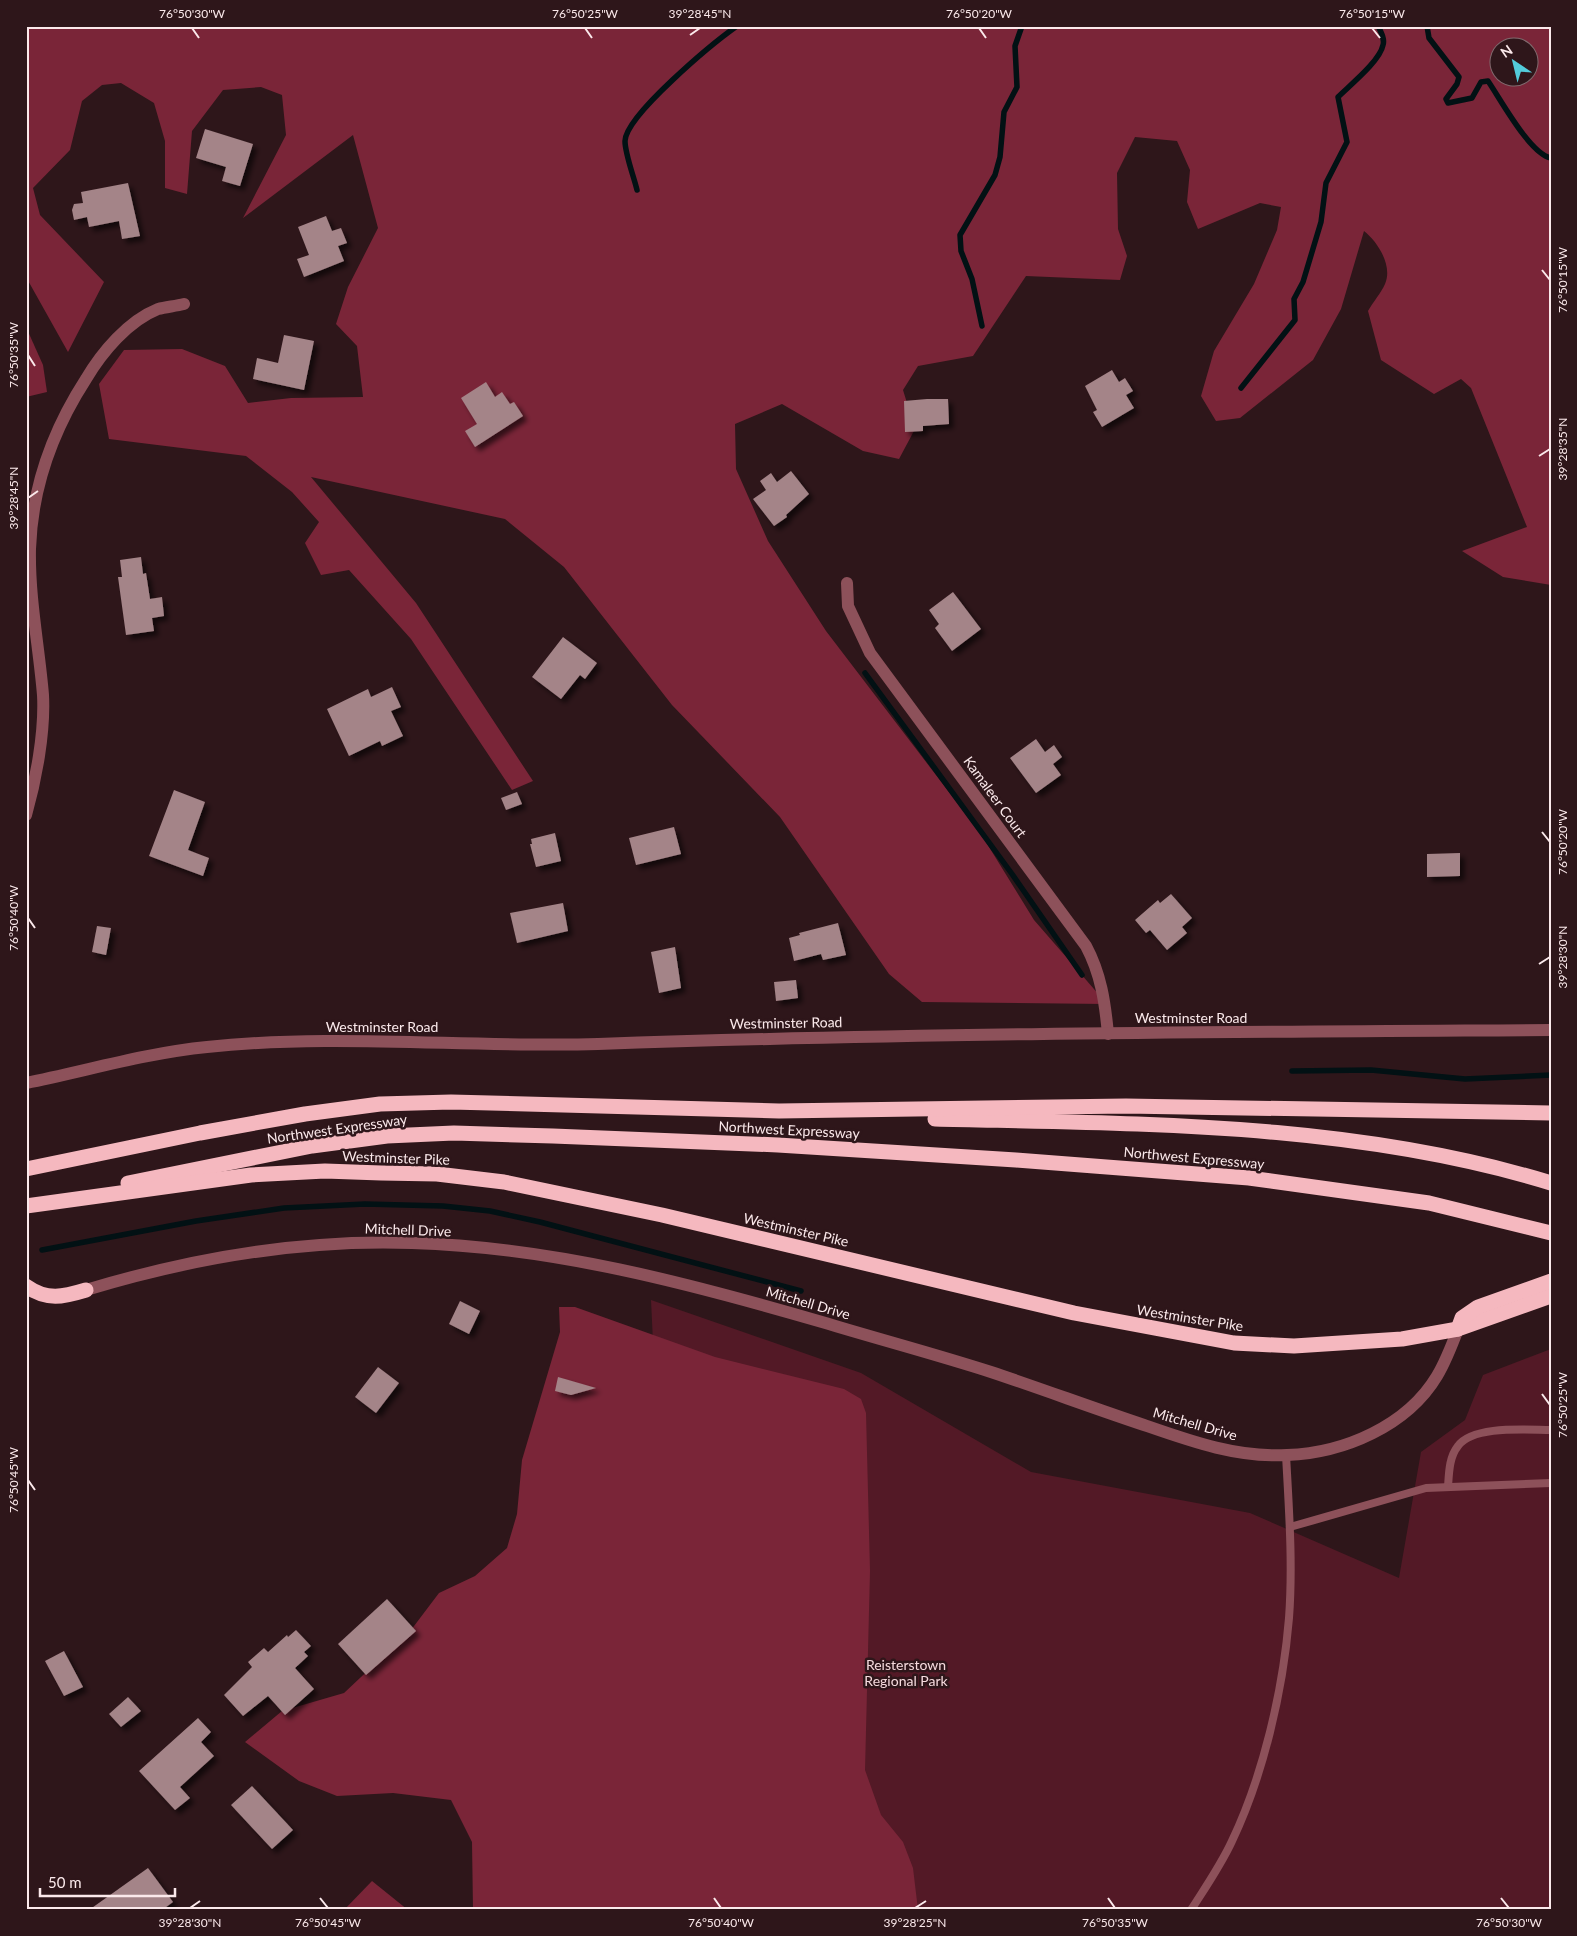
<svg xmlns="http://www.w3.org/2000/svg" width="1577" height="1936" viewBox="0 0 1577 1936" font-family="Lato,sans-serif">
  <style>
    .green { fill: #531926 }
    .forest { fill: #7a2538; fill-rule: evenodd }
    .lines { fill: none; stroke-linecap: round; stroke-linejoin: round }
    .stream { stroke: #021114; stroke-width: 5.5 }
    .building { fill: #a48488; filter: url(#shadow) }
    .lane { stroke: #8d515a; stroke-width: 8 }
    .street { stroke: #8d515a; stroke-width: 12 }
    .highway { stroke: #f5b8bf; stroke-width: 15 }
    .ticks { fill: none; stroke: #fbe9eb; stroke-width: 2 }
    .labels { text-anchor: middle; stroke-width: 5; stroke-linejoin: round; paint-order: stroke }
    .street-label { font-size: 14px; fill: #fbe9eb; stroke: #2e161a }
    .park-label { font-size: 14px; fill: #f6dbde; stroke: #2e161a }
    .neatline { fill: none; stroke: #fbe9eb; stroke-width: 2 }
    .ticks-label { font-size: 12px; text-anchor: middle; fill: #fbe9eb }
  </style>
  <defs>
    <filter id="shadow"><feDropShadow dx="4.5" dy="4.5" stdDeviation="2.5" flood-color="#0009"/></filter>
  </defs>
  <rect width="100%" height="100%" fill="#2e161a"/>
  <polygon class="green" points="651,1300 861,1373 1031,1472 1250,1513 1399,1578 1421,1452 1465,1420 1483,1375 1551,1349 1551,1910 680,1910"/>
  <g class="forest">
    <path d="M26,26H1551V585L1503,577L1462,551L1527,527L1471,388L1461,379L1434,394L1381,360L1368,311C1373,302 1381,293 1385,284C1393,266 1378,242 1364,231L1341,309L1313,360L1240,418L1216,421L1201,396L1214,351L1254,284L1277,230L1281,207L1260,203L1198,229L1187,202L1190,170L1177,141L1135,137L1117,173L1118,229L1127,256L1120,280L1026,276L973,356L918,366L903,390L915,429L899,459L863,451L782,404L735,424L736,469L768,541L826,631L981,834L1034,920L1107,1004L922,1002L889,974L780,817L672,705L564,567L505,519L311,477L416,603L533,781L512,790L411,639L349,570L321,575L305,543L319,522L292,492L246,456L109,439L99,384L124,350L182,349L225,366L248,403L291,398L363,397L357,346L336,324L348,287L378,228L353,135L243,218L286,135L282,95L261,87L223,90L192,131L187,194L165,188V141L154,103L121,83L102,85L82,101L70,150L33,188L40,215L104,282L68,352L26,277ZM1500,48H1530V78H1500Z"/>
    <polygon points="26,327 43,365 47,392 26,397"/>
    <polygon points="559,1307 575,1307 715,1357 844,1389 861,1399 866,1413 870,1571 865,1770 881,1815 903,1842 913,1868 918,1910 473,1910 472,1842 451,1800 393,1793 337,1796 299,1781 245,1742 282,1711 344,1693 411,1630 439,1593 475,1576 507,1548 517,1514 522,1460 560,1332"/>
    <polygon points="372,1881 408,1910 344,1910"/>
  </g>
  <g class="lines">
    <g class="stream">
      <path d="M1427,26L1429,38L1459,77L1457,84L1446,99L1448,103L1472,98L1481,82L1488,81C1501,100 1530,154 1551,158"/>
      <path d="M637,190C634,177 625,154 625,141C626,115 713,43 737,26"/>
      <polyline points="982,326 972,279 961,251 960,235 995,175 1000,157 1004,112 1017,87 1015,46 1022,26"/>
      <path d="M1241,388L1295,320L1294,299L1303,282L1321,222L1326,183L1347,142L1338,97C1350,85 1380,61 1383,45C1385,39 1381,32 1378,26"/>
      <polyline points="865,673 1012,874 1082,975"/>
      <polyline points="1292,1071 1371,1070 1465,1079 1551,1075"/>
      <polyline points="42,1250 196,1221 284,1208 365,1204 443,1206 490,1211 540,1222 801,1291"/>
    </g>
  </g>
  <g class="building">
    <polygon points="205,129 253,144 240,186 222,181 226,167 196,158"/>
    <polygon points="128,183 140,236 122,239 119,221 89,227 87,217 74,220 72,210 74,204 83,203 81,192"/>
    <polygon points="326,216 332,231 341,228 347,243 338,246 344,261 304,277 297,259 309,255 298,227"/>
    <polygon points="284,335 314,341 304,390 253,379 257,358 278,363"/>
    <polygon points="1112,370 1119,382 1125,378 1133,391 1126,395 1134,408 1102,427 1093,412 1097,410 1085,386"/>
    <polygon points="486,382 495,397 502,392 510,404 514,402 523,416 475,447 465,431 477,424 461,398"/>
    <polygon points="927,399 948,399 949,424 923,426 923,431 905,432 904,401"/>
    <polygon points="791,471 809,494 786,515 787,517 774,526 753,499 766,490 760,481 771,473 777,482"/>
    <polygon points="141,557 143,574 146,573 150,599 162,597 164,616 152,618 154,631 126,635 118,577 122,577 120,560"/>
    <polygon points="953,592 981,629 952,651 935,628 939,624 929,610"/>
    <polygon points="563,637 597,663 585,679 580,675 561,699 532,677"/>
    <polygon points="392,687 401,707 391,711 403,736 382,746 380,741 349,756 327,709 368,689 371,697"/>
    <polygon points="1036,739 1045,752 1054,745 1062,757 1053,764 1061,775 1036,793 1010,758"/>
    <polygon points="174,790 205,802 188,850 209,858 203,876 149,856"/>
    <polygon points="517,792 522,804 506,810 501,798"/>
    <polygon points="674,827 681,854 636,865 629,838"/>
    <polygon points="555,833 561,861 536,867 530,844 532,844 531,839"/>
    <polygon points="1460,853 1460,876 1427,877 1427,854"/>
    <polygon points="1171,894 1192,918 1182,927 1187,933 1167,950 1150,930 1146,933 1135,920 1158,900 1160,903"/>
    <polygon points="563,903 568,931 517,943 510,913"/>
    <polygon points="838,923 846,955 823,960 821,954 794,961 789,938 800,935 799,933"/>
    <polygon points="97,926 111,928 106,955 92,952"/>
    <polygon points="675,947 681,988 659,993 651,952"/>
    <polygon points="796,980 798,998 776,1001 774,982"/>
    <polygon points="460,1301 480,1311 469,1334 449,1324"/>
    <polygon points="378,1367 399,1383 376,1413 355,1397"/>
    <polygon points="558,1377 596,1388 571,1395 555,1391"/>
    <polygon points="387,1599 416,1631 366,1675 338,1644"/>
    <polygon points="296,1630 311,1646 304,1652 308,1656 295,1668 314,1689 285,1715 268,1696 243,1716 224,1695 252,1667 248,1662 264,1648 268,1652 287,1635 288,1637"/>
    <polygon points="64,1651 83,1687 64,1696 45,1661"/>
    <polygon points="128,1697 141,1711 121,1727 109,1714"/>
    <polygon points="198,1718 211,1732 201,1742 214,1756 180,1787 190,1798 175,1810 139,1771"/>
    <polygon points="252,1786 293,1830 272,1849 231,1805"/>
    <polygon points="148,1868 173,1902 162,1910 89,1910"/>
  </g>
  <g class="lines">
    <g class="lane">
      <path d="M1448,1487C1449,1473 1449,1457 1458,1446C1473,1425 1527,1430 1551,1430"/>
      <polyline points="1290,1527 1426,1488 1551,1483"/>
      <path d="M1191,1910C1205,1888 1221,1865 1232,1841C1263,1776 1283,1691 1289,1618C1293,1564 1289,1510 1286,1455"/>
    </g>
    <g class="street">
      <path d="M847,583L848,606L870,653L1086,946C1101,974 1105,1002 1108,1034"/>
      <path d="M26,815C36,780 45,732 43,695C39,647 29,598 30,549C32,487 53,430 86,379C102,352 128,321 158,309C166,307 176,306 184,304"/>
      <path d="M26,1083C86,1071 146,1053 207,1047C337,1033 468,1048 598,1044C916,1033 1233,1032 1551,1030"/>
      <path d="M86,1290C192,1258 301,1239 412,1243C552,1247 688,1283 822,1322C878,1339 935,1354 991,1372C1042,1389 1093,1408 1144,1425C1190,1441 1237,1458 1287,1455C1344,1453 1407,1426 1437,1376C1446,1361 1452,1345 1458,1329"/>
    </g>
    <g class="highway">
      <path d="M935,1119C1141,1124 1352,1122 1551,1183"/>
      <polyline points="26,1169 200,1133 305,1114 380,1104 451,1102 779,1111 1126,1106 1551,1113"/>
      <polyline points="128,1183 312,1146 387,1136 454,1133 553,1136 778,1145 1016,1160 1249,1178 1429,1203 1551,1233"/>
      <polyline points="26,1206 251,1175 325,1171 381,1173 437,1174 504,1182 662,1215 1074,1313 1234,1343 1294,1346 1402,1339 1458,1329 1551,1296"/>
      <path d="M26,1286C47,1301 63,1297 86,1290"/>
      <polyline points="1458,1329 1462,1318 1478,1307 1551,1281"/>
    </g>
  </g>
  <path class="ticks" d="M192,28L199,38M585,28L592,38M979,28L986,38M1372,28L1380,38M690,35L700,28M1542,270L1550,280M28,355L35,366M1539,456L1550,449M28,498L38,491M1542,832L1550,842M28,918L35,928M1539,964L1550,957M1542,1394L1550,1405M28,1480L35,1490M320,1898L328,1908M714,1898L721,1908M1108,1898L1115,1908M1501,1898L1509,1908M190,1908L200,1901M915,1908L926,1901"/>
  <g class="labels">
    <g class="street-label">
      <text transform="translate(995 797) rotate(54)" y="5">Kamaleer Court</text>
      <text x="1191" y="1023">Westminster Road</text>
      <text transform="translate(786 1023) rotate(-1)" y="5">Westminster Road</text>
      <text x="382" y="1032">Westminster Road</text>
      <text transform="translate(337 1129) rotate(-8)" y="5">Northwest Expressway</text>
      <text transform="translate(789 1130) rotate(3)" y="5">Northwest Expressway</text>
      <text transform="translate(396 1158) rotate(2)" y="5">Westminster Pike</text>
      <text transform="translate(1194 1158) rotate(5)" y="5">Northwest Expressway</text>
      <text transform="translate(408 1230) rotate(2)" y="5">Mitchell Drive</text>
      <text transform="translate(796 1230) rotate(13)" y="5">Westminster Pike</text>
      <text transform="translate(808 1303) rotate(16)" y="5">Mitchell Drive</text>
      <text transform="translate(1190 1318) rotate(9)" y="5">Westminster Pike</text>
      <text transform="translate(1195 1424) rotate(16)" y="5">Mitchell Drive</text>
    </g>
    <g class="park-label">
      <text x="906" y="1670">Reisterstown<tspan x="906" dy="16">Regional Park</tspan></text>
    </g>
  </g>
  <rect width="1577" height="1936" fill="none" stroke="#2e161a" stroke-width="55"/>
  <g transform="translate(1514 62) rotate(325)"><circle r="24" fill="#2e161a" stroke="#806a6e"/>
  <path d="M0-4L9 19L0 12L-9 19Z" fill="#53cbda"/>
  <text y="-8" font-size="14" font-weight="bold" text-anchor="middle" fill="#fbe9eb">N</text>
  </g>
  <path d="M40 1888v8h135v-8" fill="none" stroke="#fbe9eb" stroke-width="2.5"/>
  <text x="48" y="1888" font-size="15" fill="#fbe9eb" stroke="#2e161a" stroke-width="4" paint-order="stroke">50 m</text>
  <rect x="28" y="28" width="1522" height="1880" class="neatline"/>
  <g class="ticks-label">
    <text x="192" y="18">76°50'30"W</text>
    <text x="585" y="18">76°50'25"W</text>
    <text x="700" y="18">39°28'45"N</text>
    <text x="979" y="18">76°50'20"W</text>
    <text x="1372" y="18">76°50'15"W</text>
    <text transform="translate(1563 280) rotate(-90)" y="4">76°50'15"W</text>
    <text transform="translate(14 355) rotate(-90)" y="4">76°50'35"W</text>
    <text transform="translate(1563 449) rotate(-90)" y="4">39°28'35"N</text>
    <text transform="translate(14 498) rotate(-90)" y="4">39°28'45"N</text>
    <text transform="translate(1563 842) rotate(-90)" y="4">76°50'20"W</text>
    <text transform="translate(14 918) rotate(-90)" y="4">76°50'40"W</text>
    <text transform="translate(1563 957) rotate(-90)" y="4">39°28'30"N</text>
    <text transform="translate(1563 1405) rotate(-90)" y="4">76°50'25"W</text>
    <text transform="translate(14 1480) rotate(-90)" y="4">76°50'45"W</text>
    <text x="190" y="1927">39°28'30"N</text>
    <text x="328" y="1927">76°50'45"W</text>
    <text x="721" y="1927">76°50'40"W</text>
    <text x="915" y="1927">39°28'25"N</text>
    <text x="1115" y="1927">76°50'35"W</text>
    <text x="1509" y="1927">76°50'30"W</text>
  </g>
</svg>
